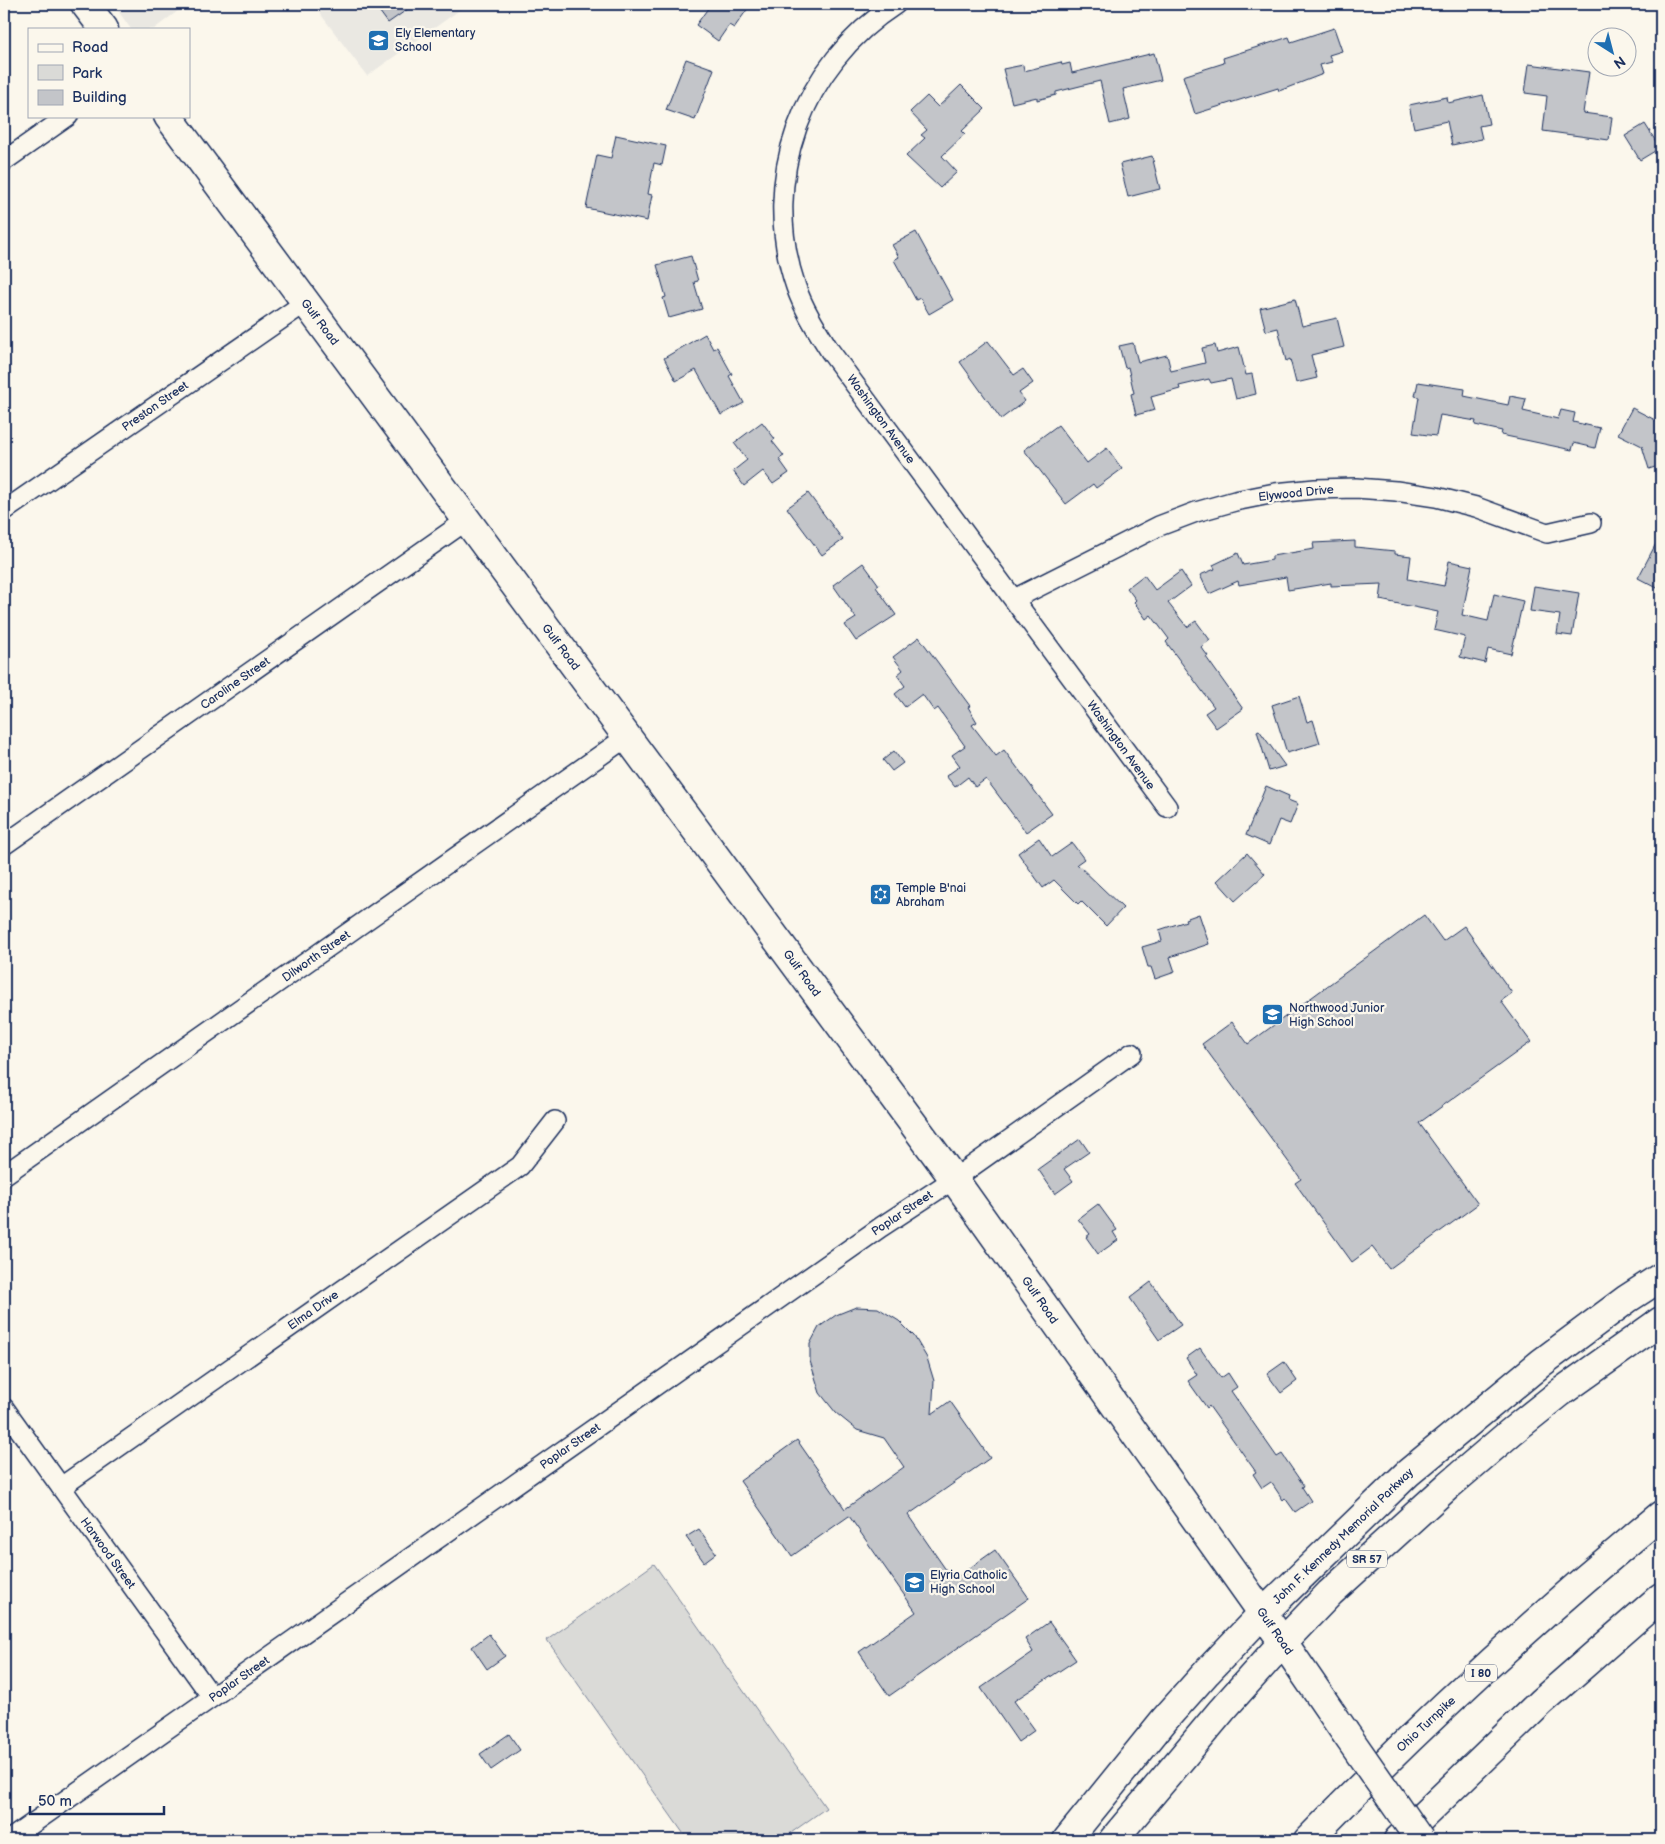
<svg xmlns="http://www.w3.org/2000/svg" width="1665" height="1844" viewBox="0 0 1665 1844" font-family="'Balsamiq Sans',sans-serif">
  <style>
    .built { fill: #eae8e2 }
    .green { fill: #dadad7; stroke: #7a849a }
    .building { fill: #c3c5c9; stroke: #1b2f5e }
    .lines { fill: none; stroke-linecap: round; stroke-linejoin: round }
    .street-casing { stroke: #1b2f5e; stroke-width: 22 }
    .secondary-casing { stroke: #1b2f5e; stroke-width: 31 }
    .highway-casing { stroke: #1b2f5e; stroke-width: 31 }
    .street { stroke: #fbf7ec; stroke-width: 19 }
    .secondary { stroke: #fbf7ec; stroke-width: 28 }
    .highway { stroke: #fbf7ec; stroke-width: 28 }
    .secondary-bridge-casing { stroke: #1b2f5e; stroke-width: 31; stroke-linecap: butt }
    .secondary-bridge { stroke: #fbf7ec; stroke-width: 28 }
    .labels { text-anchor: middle; stroke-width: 4.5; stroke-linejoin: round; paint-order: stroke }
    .shield { fill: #fbf7ec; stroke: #5e6b89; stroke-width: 1 }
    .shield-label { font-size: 11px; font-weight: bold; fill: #1b2f5e }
    .poi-label { font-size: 12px; fill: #1b2f5e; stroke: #fbf7ec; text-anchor: start }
    .street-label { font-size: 12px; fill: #1b2f5e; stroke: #fbf7ec }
  </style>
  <rect width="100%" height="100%" fill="#fbf7ec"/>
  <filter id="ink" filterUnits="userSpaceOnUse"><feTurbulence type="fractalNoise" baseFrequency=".02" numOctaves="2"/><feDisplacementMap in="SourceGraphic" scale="10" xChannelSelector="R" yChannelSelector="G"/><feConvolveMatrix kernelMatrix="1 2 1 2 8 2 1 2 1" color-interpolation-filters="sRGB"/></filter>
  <g filter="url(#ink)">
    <g class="built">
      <polygon points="113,4 187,4 154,29 131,29"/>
      <polygon points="313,4 468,4 367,76"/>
    </g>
    <polygon class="green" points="654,1564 826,1808 781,1840 688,1840 547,1640"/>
    <g class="building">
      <polygon points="374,4 415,4 388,23"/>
      <polygon points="711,4 751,4 734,28 729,25 718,41 696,25"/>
      <polygon points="1334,28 1342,51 1329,55 1332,62 1320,65 1323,74 1279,91 1278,88 1195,114 1183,76 1224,63 1223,58 1289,37 1291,42"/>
      <polygon points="1154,53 1161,80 1123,89 1130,119 1110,124 1100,81 1056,92 1056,95 1037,100 1037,97 1012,103 1003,69 1023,65 1024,71 1061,62 1062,65 1070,63 1072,73"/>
      <polygon points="686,59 714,69 695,120 666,110"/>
      <polygon points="1529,64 1589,72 1583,113 1612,117 1609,140 1543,131 1547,96 1525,93"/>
      <polygon points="961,85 985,109 962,131 965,134 942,156 957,172 940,188 906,156 925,138 921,135 927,130 910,112 927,96 938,107"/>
      <polygon points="1483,95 1489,124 1479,126 1482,139 1452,145 1447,121 1414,128 1409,105 1447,97 1448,103"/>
      <polygon points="1645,124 1660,148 1640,160 1625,136"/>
      <polygon points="616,135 666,146 662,165 654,163 648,194 652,195 647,221 586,208 597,155 611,158"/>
      <polygon points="1152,156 1160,189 1128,197 1120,164"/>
      <polygon points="916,232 953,300 929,314 920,298 916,300 894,260 899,257 892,245"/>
      <polygon points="691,256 698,281 694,282 702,309 669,318 663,298 666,297 657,265"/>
      <polygon points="1295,299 1302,326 1337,318 1344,347 1311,355 1317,378 1296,383 1290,359 1286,361 1278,328 1266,331 1260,308"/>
      <polygon points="705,334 713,349 717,347 732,374 729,376 744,403 721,415 696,370 676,381 664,358"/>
      <polygon points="988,341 1014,375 1023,369 1033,383 1019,393 1025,401 1001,419 960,362"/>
      <polygon points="1133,343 1138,362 1167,355 1171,371 1205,363 1202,348 1215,345 1217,353 1239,347 1246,375 1252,374 1256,394 1236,399 1231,379 1211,383 1209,379 1179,386 1180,389 1151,397 1155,410 1136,415 1131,394 1134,393 1128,367 1125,368 1119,346"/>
      <polygon points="1418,382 1465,389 1464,396 1508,405 1510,396 1526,399 1523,411 1558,419 1561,410 1575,413 1573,422 1600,428 1595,448 1574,443 1572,450 1530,441 1501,435 1502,431 1475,425 1476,421 1440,415 1436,436 1413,433 1419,397 1415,396"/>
      <polygon points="1632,408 1661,423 1661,465 1649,469 1642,446 1618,434"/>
      <polygon points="762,422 775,439 772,441 784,456 779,459 789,473 773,484 763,471 744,486 733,471 747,460 734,443"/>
      <polygon points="1058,425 1087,463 1107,448 1122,469 1096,488 1093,484 1066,504 1024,450"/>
      <polygon points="808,493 843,540 822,555 787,508"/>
      <polygon points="1661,534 1661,590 1638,578"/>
      <polygon points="1355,541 1355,547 1395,551 1395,554 1411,556 1408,579 1444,586 1449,561 1472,566 1462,615 1488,621 1494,594 1523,601 1511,654 1488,649 1485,663 1460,657 1465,637 1434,630 1438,612 1380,600 1382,584 1331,586 1331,583 1288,590 1286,577 1239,585 1238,581 1209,594 1200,575 1215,569 1213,565 1238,553 1243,565 1272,560 1272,556 1314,549 1313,543"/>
      <polygon points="863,563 879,585 876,587 896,615 856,641 845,625 856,618 833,585"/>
      <polygon points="1181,571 1191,586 1168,603 1187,627 1196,621 1210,640 1201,647 1208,656 1206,657 1243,709 1216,728 1205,713 1214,707 1166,642 1169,639 1151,615 1146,619 1134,602 1136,600 1127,588 1144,575 1155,590"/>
      <polygon points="1534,586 1579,593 1572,636 1557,634 1560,615 1530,611"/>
      <polygon points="919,637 970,706 968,707 977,722 972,725 996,756 1004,750 1052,814 1026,832 986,779 975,787 968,777 955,787 946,776 960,766 952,755 965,746 938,708 934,711 922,694 905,707 895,694 905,686 897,675 903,670 893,657"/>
      <polygon points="1299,696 1307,722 1313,720 1320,743 1287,753 1272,705"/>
      <polygon points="1259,730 1285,766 1269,771 1257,731"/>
      <polygon points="894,751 903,763 892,771 883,760"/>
      <polygon points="1266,786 1289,796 1288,800 1298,804 1290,824 1279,820 1269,845 1246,835"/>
      <polygon points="1039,838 1052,857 1072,843 1084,859 1077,864 1123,908 1106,926 1081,901 1078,904 1054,880 1043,888 1018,853"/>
      <polygon points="1247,853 1265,874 1235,901 1217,881"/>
      <polygon points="1199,914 1209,944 1170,957 1175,972 1155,979 1151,967 1148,967 1142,947 1162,941 1159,930 1186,921 1185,919"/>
      <polygon points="1424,915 1443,941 1464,926 1512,993 1501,1001 1531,1042 1419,1123 1478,1204 1389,1269 1372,1247 1352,1262 1295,1183 1301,1179 1202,1044 1232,1022 1248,1044"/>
      <polygon points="1080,1139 1089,1152 1064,1169 1073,1181 1055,1194 1038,1169"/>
      <polygon points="1098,1204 1117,1230 1113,1232 1118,1240 1098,1254 1086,1237 1090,1234 1078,1219"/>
      <polygon points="1151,1282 1181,1325 1159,1340 1130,1298"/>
      <polygon points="856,1307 878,1308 899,1321 914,1336 927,1358 934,1381 932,1414 950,1401 990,1458 908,1515 953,1580 995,1550 1029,1598 889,1696 859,1652 916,1612 849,1516 792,1556 740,1481 797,1440 845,1509 904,1467 884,1438 857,1430 836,1413 820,1393 810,1361 810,1344 819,1327 836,1315"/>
      <polygon points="1200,1348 1221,1378 1228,1373 1237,1387 1231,1391 1277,1457 1282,1454 1304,1486 1302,1487 1311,1501 1295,1512 1285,1498 1283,1500 1271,1482 1262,1488 1253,1474 1256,1472 1209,1406 1207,1408 1188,1381 1197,1375 1186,1358"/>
      <polygon points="1284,1362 1297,1381 1281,1393 1267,1374"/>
      <polygon points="699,1529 716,1553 704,1562 686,1537"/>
      <polygon points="1049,1622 1076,1660 1014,1701 1035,1730 1018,1742 981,1688 1033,1652 1025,1639"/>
      <polygon points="489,1634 505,1656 487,1669 472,1647"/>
      <polygon points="509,1734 520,1750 491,1770 480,1754"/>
    </g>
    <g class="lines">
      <defs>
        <g id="street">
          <path d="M896,4C802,65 759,179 796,287C804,310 817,330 830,351L1167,807"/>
          <polyline points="4,161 68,116"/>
          <polyline points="4,511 306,302"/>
          <polyline points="1014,599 1159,526 1196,512 1235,501 1275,493 1315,489 1356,488 1396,491 1436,497 1476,507 1547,533 1591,523"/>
          <polyline points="4,845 467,520"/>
          <polyline points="4,1175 628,736"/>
          <polyline points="4,1408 212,1697"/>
          <polyline points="61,1487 520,1166 555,1121"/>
          <polyline points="9,1840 881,1227 954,1179 1132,1053"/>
        </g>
        <g id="secondary">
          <polyline points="85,4 104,29"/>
          <polyline points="168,116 954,1179 1283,1642 1344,1731"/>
        </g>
        <g id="highway">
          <polyline points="1067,1840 1165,1719 1207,1672 1263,1613 1408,1473 1541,1363 1627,1299 1661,1277"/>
          <polyline points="1113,1840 1222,1710 1283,1642 1330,1593 1449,1485 1511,1432 1561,1392 1661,1321"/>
          <path d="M1308,1840C1420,1725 1538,1616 1661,1515"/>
          <polyline points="1398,1840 1541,1702 1661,1597"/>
        </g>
      </defs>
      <use href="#street" class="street-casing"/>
      <use href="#secondary" class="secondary-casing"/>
      <use href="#highway" class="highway-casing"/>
      <use href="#street" class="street"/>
      <use href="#secondary" class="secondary"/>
      <use href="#highway" class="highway"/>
      <defs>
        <polyline id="secondary-bridge" points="1344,1731 1420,1840"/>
      </defs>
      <use href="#secondary-bridge" class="secondary-bridge-casing"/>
      <use href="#secondary-bridge" class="secondary-bridge"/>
    </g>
  </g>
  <defs>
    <symbol id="school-square" viewBox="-11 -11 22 22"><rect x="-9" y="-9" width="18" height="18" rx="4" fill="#1f6fb2" stroke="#fbf7ec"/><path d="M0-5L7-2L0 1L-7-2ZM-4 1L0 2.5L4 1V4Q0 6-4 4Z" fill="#fff"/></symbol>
    <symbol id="synagogue-square" viewBox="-11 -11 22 22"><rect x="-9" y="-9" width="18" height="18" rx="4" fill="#1f6fb2" stroke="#fbf7ec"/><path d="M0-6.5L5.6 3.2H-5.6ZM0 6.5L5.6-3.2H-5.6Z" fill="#fff"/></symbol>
  </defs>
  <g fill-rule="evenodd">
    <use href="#school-square" x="366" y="28" width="25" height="25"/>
    <use href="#synagogue-square" x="868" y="882" width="25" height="25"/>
    <use href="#school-square" x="1260" y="1002" width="25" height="25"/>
    <use href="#school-square" x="902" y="1570" width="25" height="25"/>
  </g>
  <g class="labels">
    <g class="shield">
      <rect x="1347" y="1550.5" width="40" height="17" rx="4"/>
      <rect x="1465" y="1664.5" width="32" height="17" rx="4"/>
    </g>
    <g class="shield-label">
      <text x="1367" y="1563">SR 57</text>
      <text x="1481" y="1677">I 80</text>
    </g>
    <g class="poi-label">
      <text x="395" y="37">Ely Elementary<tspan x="395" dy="14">School</tspan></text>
      <text x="896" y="892">Temple B'nai<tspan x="896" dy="14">Abraham</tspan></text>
      <text x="1289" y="1012">Northwood Junior<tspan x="1289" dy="14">High School</tspan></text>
      <text x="930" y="1579">Elyria Catholic<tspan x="930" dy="14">High School</tspan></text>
    </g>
    <g class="street-label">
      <text transform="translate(320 322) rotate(53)" y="4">Gulf Road</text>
      <text transform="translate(155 406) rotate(-35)" y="4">Preston Street</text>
      <text transform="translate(881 419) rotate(54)" y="4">Washington Avenue</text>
      <text transform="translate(1296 493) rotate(-6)" y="4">Elywood Drive</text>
      <text transform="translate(561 647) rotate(53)" y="4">Gulf Road</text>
      <text transform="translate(235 683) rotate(-35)" y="4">Caroline Street</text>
      <text transform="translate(1121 745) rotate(54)" y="4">Washington Avenue</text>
      <text transform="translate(316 956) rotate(-35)" y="4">Dilworth Street</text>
      <text transform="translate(802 973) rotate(54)" y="4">Gulf Road</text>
      <text transform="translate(902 1213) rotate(-34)" y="4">Poplar Street</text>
      <text transform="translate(1040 1300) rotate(55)" y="4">Gulf Road</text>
      <text transform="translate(313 1310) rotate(-35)" y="4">Elma Drive</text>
      <text transform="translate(570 1446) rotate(-35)" y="4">Poplar Street</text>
      <text transform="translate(1343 1536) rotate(-44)" y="4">John F. Kennedy Memorial Parkway</text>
      <text transform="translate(108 1553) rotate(54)" y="4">Harwood Street</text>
      <text transform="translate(1275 1631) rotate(55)" y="4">Gulf Road</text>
      <text transform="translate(239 1679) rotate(-35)" y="4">Poplar Street</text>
      <text transform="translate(1426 1724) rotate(-43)" y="4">Ohio Turnpike</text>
    </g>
  </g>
  <rect width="1665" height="1844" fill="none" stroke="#fbf7ec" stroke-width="20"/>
  <rect x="10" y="10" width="1645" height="1824" fill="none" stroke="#1b2f5e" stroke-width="2" filter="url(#ink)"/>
  <rect x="28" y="28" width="162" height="90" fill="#fbf7ec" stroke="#a1a7b3"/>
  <rect x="38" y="44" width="25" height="8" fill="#fbf7ec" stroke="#a1a7b3"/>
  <text x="72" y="52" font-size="15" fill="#1b2f5e">Road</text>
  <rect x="38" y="65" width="25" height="15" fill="#dadad7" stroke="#a1a7b3"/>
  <text x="72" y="78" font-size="15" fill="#1b2f5e">Park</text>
  <rect x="38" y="90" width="25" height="15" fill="#c3c5c9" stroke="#a1a7b3"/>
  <text x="72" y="102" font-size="15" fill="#1b2f5e">Building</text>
  <g transform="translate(1612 52) rotate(144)"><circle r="24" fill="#fbf7ec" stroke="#a1a7b3"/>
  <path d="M0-4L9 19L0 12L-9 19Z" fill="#1f6fb2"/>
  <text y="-8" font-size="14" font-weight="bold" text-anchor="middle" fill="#1b2f5e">N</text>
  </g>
  <path d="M30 1806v8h134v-8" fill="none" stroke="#1b2f5e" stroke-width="2.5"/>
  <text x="38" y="1806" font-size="15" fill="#1b2f5e" stroke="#fbf7ec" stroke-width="4" paint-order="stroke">50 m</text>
</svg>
